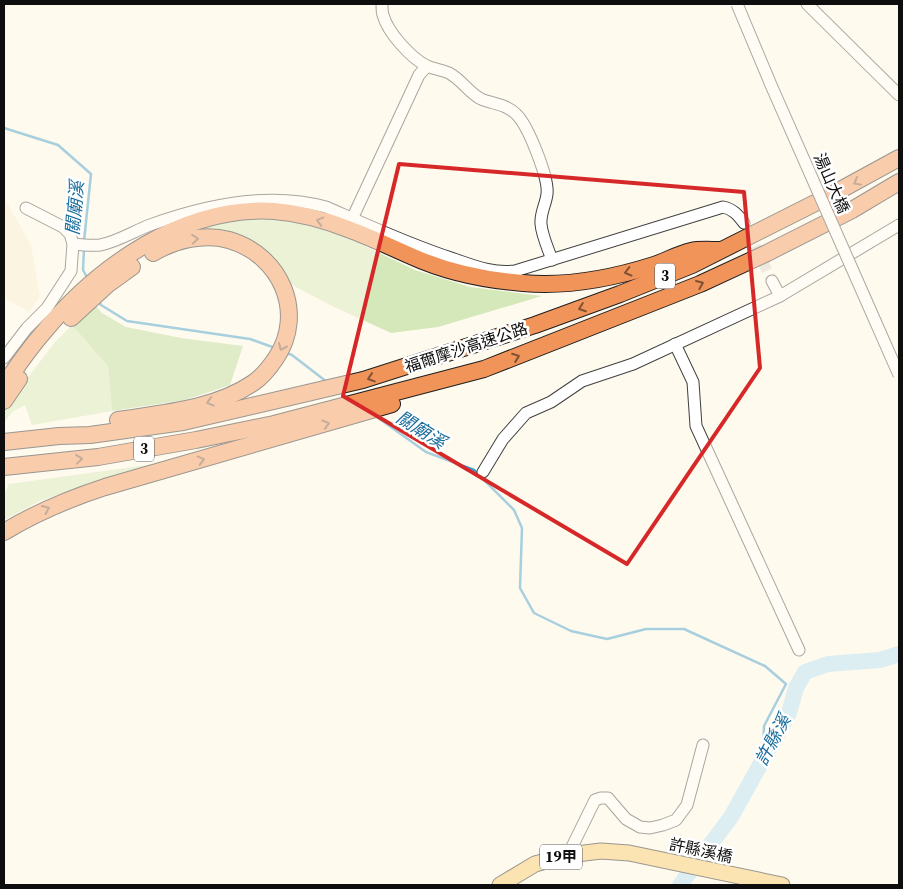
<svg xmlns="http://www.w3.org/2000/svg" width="903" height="889" viewBox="0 0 903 889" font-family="'Source Serif 4','Noto Sans TC',serif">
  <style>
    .farmland { fill: #f4eecf }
    .green { fill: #d5e8b9 }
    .forest { fill: #bad998 }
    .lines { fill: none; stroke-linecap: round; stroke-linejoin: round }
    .stream { stroke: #3d9cca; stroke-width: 2.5 }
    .river { stroke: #b4e1f5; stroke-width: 16 }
    .minor-tunnel { stroke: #dbd7cc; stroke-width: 11; stroke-dasharray: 11 5.5; stroke-linecap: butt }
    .minor-casing { stroke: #414141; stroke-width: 13 }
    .major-casing { stroke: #1f1f1f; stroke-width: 17 }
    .highway-casing { stroke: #1f1f1f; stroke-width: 18 }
    .minor { stroke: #fff; stroke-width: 11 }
    .major { stroke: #f5c968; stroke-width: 15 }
    .highway { stroke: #f1945a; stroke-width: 16 }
    .minor-bridge-casing { stroke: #414141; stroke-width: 13; stroke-linecap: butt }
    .minor-bridge { stroke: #fff; stroke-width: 11 }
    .oneway { stroke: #805134 }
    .marked { fill: none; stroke: #d62828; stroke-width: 4; stroke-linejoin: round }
    .labels { text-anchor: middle; stroke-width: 5; stroke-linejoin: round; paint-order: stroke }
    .shield { fill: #fff; stroke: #565656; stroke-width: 1 }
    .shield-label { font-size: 15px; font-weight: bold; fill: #0e0e0e }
    .street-label { font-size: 16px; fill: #0e0e0e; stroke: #fff }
    .water-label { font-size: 18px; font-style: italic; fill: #196d9d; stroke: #fff }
  </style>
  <rect width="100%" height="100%" fill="#fffaee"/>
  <polygon class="farmland" points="4,197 31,245 40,296 29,312 4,298"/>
  <g class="green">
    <polygon points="236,219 271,219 308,225 348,238 415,270 470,287 542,296 438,327 391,333 332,306 294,286 265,256 184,232"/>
    <polygon points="72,325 108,366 112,411 32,425 25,405 12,412 4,423 4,409 55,342"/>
    <polygon points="162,463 110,477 40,501 4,520 4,495 9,484"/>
  </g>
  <polygon class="forest" points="94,304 102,313 126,327 181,338 243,346 230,385 185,400 112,411 108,366 72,325"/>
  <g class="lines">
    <g class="stream">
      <polyline points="4,128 58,145 91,174 84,241"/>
      <polyline points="84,249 83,270 88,279"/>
      <polyline points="98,300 101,305 127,321 250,339 275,348"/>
      <polyline points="284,352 292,355 327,382"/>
      <polyline points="374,415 426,452 474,470 514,510 522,528 520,588 534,613 571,631 607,639 646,629 684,629 765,666 786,684 764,726 763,760"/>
    </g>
    <polyline class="river" points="680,885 731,817 789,713 796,688 805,672 828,664 880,660 899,654"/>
    <polyline class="minor-tunnel" points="748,231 772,281"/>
    <defs>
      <g id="minor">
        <path d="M382,4C382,7 382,12 383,15C388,33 411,58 427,66C434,69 442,70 449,73C462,80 469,93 481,99C493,104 506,104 516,114C528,125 549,178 547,194C546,204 540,213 541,224C542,236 548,248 552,260"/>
        <polyline points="807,4 899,95"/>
        <polyline points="352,219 419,75 427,66"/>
        <path d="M73,244C82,245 92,246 100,245C117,242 134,231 150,225C205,205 268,191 326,207C367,225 408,244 451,258C472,265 492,274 515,271L723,207C733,209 738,215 744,223"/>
        <polyline points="772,281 780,296"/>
        <polyline points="675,344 693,382 696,426 799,650"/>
        <polyline points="4,358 27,328 47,308 71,271 73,244 70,234 63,227 26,208"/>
        <polyline points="483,472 503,439 526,413 551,402 582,381 633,364 780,296 899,225"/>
        <polyline points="568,855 595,800 601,798 608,798 626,819 640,827 650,828 663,825 676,820 687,805 703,745"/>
      </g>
      <polyline id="major" points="500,885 535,864 568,855 601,851 629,853 782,885"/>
      <g id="highway">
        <polyline points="71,318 107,285 132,267"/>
        <path d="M4,385C16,368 28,350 42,334C97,267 183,205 274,211C299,213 325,220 348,229C370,237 390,247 411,256C446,272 485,280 523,283C566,287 613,278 654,265C666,261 678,254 691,251C699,249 710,250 719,250"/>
        <polyline points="4,401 19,379"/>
        <path d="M118,420C163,413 215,409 253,383C262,377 270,367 276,358C306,313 281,255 229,240C204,233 175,240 153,253"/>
        <polyline points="4,442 59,436 90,435 183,422 363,380 535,325 620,294 692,265 833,194 899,158"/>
        <polyline points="4,467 98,457 196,440 274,424 484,369 700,284 767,253 852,210 899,182"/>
        <path d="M4,532C37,512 68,499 105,487L392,404"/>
      </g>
    </defs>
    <use href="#minor" class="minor-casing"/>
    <use href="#major" class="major-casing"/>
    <use href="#highway" class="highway-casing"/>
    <use href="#minor" class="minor"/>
    <use href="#major" class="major"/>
    <use href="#highway" class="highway"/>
    <defs>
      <polyline id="minor-bridge" points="737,4 771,85 899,375"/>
    </defs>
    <use href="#minor-bridge" class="minor-bridge-casing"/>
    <use href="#minor-bridge" class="minor-bridge"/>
  </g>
  <defs><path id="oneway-chevron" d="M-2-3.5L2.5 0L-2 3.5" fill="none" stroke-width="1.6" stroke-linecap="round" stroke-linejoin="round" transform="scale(1.25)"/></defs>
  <g class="oneway">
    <use href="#oneway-chevron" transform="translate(857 182) rotate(151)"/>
    <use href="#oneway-chevron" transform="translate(320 221) rotate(-165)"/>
    <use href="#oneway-chevron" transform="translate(195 239) rotate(-4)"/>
    <use href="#oneway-chevron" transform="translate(628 272) rotate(166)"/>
    <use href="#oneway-chevron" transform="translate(700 284) rotate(-23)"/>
    <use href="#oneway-chevron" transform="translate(582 308) rotate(160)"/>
    <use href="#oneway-chevron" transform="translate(282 347) rotate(114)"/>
    <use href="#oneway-chevron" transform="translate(516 357) rotate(-21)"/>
    <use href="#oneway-chevron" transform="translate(371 378) rotate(162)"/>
    <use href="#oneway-chevron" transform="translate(210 402) rotate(164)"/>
    <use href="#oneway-chevron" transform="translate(326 424) rotate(-17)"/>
    <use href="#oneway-chevron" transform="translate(79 459) rotate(-6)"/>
    <use href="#oneway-chevron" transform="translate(201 460) rotate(-15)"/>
    <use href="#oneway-chevron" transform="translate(46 509) rotate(-25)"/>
  </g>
  <path d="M0 0H903V889H0ZM399,164L744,192L760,368L627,564L343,396Z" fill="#fffaee" fill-opacity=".55" fill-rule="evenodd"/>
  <path class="marked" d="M399,164L744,192L760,368L627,564L343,396Z"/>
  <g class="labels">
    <g class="shield">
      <rect x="655" y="263.5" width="20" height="25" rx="4"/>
      <rect x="134" y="436.5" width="20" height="25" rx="4"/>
      <rect x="540" y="844.5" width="42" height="25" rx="4"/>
    </g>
    <g class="shield-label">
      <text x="665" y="281">3</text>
      <text x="144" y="454">3</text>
      <text x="561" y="862">19甲</text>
    </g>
    <g class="street-label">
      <text transform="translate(832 183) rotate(66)" y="6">湯山大橋</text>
      <text transform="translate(466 347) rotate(-18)" y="6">福爾摩沙高速公路</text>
      <text transform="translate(701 850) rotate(12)" y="6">許縣溪橋</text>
    </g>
    <g class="water-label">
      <text transform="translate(75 208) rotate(-85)" y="6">關廟溪</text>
      <text transform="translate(421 430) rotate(32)" y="6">關廟溪</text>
      <text transform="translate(773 740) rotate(-62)" y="6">許縣溪</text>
    </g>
  </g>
  <rect width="903" height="889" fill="none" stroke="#0e0e0e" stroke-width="10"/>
</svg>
